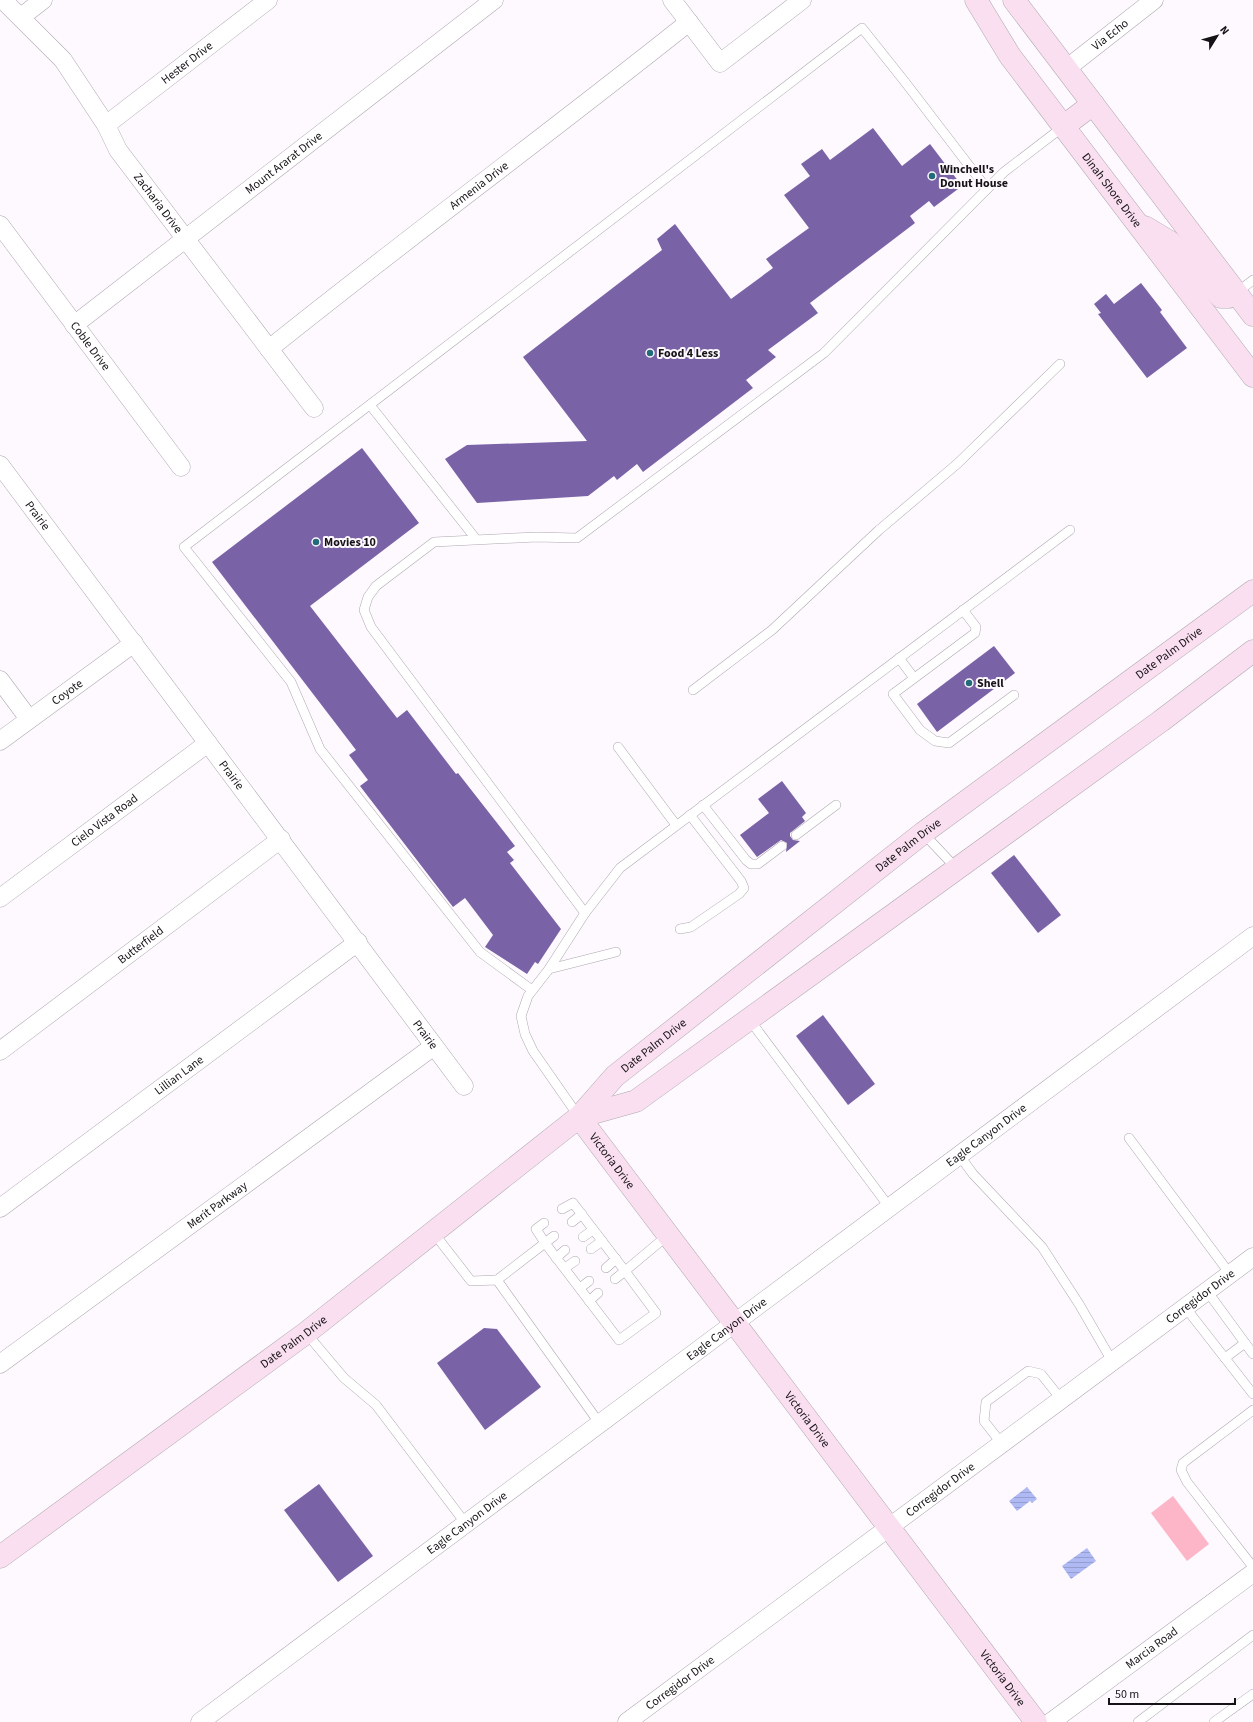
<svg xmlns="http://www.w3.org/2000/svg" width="1253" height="1722" viewBox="0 0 1253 1722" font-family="'Source Sans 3',sans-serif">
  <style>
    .pitch { fill: #fcb6c8 }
    .water { fill: url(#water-rules) }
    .building { fill: #7963a6 }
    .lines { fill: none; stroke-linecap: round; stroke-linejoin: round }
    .lane-casing { stroke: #aea8af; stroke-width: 10 }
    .street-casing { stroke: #aea8af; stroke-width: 19 }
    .secondary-casing { stroke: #aea8af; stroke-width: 23 }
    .lane { stroke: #fff; stroke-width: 9 }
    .street { stroke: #fff; stroke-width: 18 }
    .secondary { stroke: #fadff1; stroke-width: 22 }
    .poi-dot { fill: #236b78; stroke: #fef8ff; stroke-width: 1.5 }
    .labels { text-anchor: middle; stroke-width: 4; stroke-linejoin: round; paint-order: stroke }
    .street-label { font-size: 12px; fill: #161316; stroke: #fef8ff }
    .poi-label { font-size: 12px; font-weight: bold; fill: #161316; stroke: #fef8ff; text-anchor: start }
  </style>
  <defs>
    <pattern id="water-rules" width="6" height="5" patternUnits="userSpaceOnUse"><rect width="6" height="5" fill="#afb9f4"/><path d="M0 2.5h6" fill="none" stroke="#969ed0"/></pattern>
  </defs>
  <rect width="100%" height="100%" fill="#fef8ff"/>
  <polygon class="pitch" points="1173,1496 1209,1544 1187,1561 1151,1513"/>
  <g class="water">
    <polygon points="1027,1487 1037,1499 1032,1503 1030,1501 1017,1511 1009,1501"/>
    <polygon points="1087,1548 1096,1561 1071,1579 1062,1566"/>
  </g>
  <g class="building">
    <polygon points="873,128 902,166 930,144 962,186 934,207 929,201 910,216 915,223 810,303 818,313 768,350 776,357 746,380 753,388 643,472 637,464 617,480 614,476 588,496 477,503 445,459 467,445 587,441 523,357 662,250 657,239 675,224 731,299 773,268 766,259 809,228 784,195 810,176 801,164 822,149 830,160"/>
    <polygon points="1141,283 1162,310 1160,312 1187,348 1147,378 1098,314 1101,313 1094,304 1106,294 1114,304"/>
    <polygon points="362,448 419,523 310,606 397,718 407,710 456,774 458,773 515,846 507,852 514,860 510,863 561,929 538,964 535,962 527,974 485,947 493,935 465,898 453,907 360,786 368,780 349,755 356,750 212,562"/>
    <polygon points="994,646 1015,673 937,732 917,704"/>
    <polygon points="782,781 806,813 802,817 805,821 790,833 790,836 793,840 800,841 786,852 787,843 781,840 757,857 740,835 769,813 758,799"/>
    <polygon points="1014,855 1061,915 1038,933 991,873"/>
    <polygon points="823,1015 875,1084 848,1105 796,1036"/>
    <polygon points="484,1328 497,1329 541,1387 485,1430 437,1363"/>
    <polygon points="319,1484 373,1556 338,1582 284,1510"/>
  </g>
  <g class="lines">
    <defs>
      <g id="lane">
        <polyline points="1236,293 1253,280"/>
        <polyline points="370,405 476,539"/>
        <polyline points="963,610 976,627 975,633 893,694 920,730 935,741 949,743 1014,695"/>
        <polyline points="899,658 914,678"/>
        <polyline points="693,690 772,630 879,530 957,464 1060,364"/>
        <polyline points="618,747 676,825"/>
        <polyline points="703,805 746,860 751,864 758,864 782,846"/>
        <polyline points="923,833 957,869"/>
        <polyline points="796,835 836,805"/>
        <polyline points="585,913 371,627 364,610 368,597 376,586 434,542 536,537 577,538 824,353 1004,172 1064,126"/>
        <polyline points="680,929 691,927 739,894 744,888 741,881 690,815"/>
        <polyline points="549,969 616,952"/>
        <polyline points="532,990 480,952 320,749 291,682 184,547 862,28 905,82 987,189"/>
        <polyline points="749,1019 890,1208"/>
        <polyline points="579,1117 533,1051 525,1034 521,1016 528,996 549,969 585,913 620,868 1070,530"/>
        <polyline points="1129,1138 1230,1274"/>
        <polyline points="959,1155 973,1174 1042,1247 1079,1304 1112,1361"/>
        <polyline points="562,1209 573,1203 625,1271 615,1279"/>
        <polyline points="572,1222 582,1214"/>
        <polyline points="544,1223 536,1229 545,1243 554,1236"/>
        <polyline points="433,1232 471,1281 497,1280 600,1424"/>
        <polyline points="583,1237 593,1230"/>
        <polyline points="591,1249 602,1241"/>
        <polyline points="556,1258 565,1250"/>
        <polyline points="565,1268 575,1261"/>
        <polyline points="606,1268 616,1259"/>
        <polyline points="497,1280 545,1243 619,1340 656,1313 625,1271 668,1235"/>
        <polyline points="580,1288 589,1281"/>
        <polyline points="1207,1291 1253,1354"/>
        <polyline points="589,1301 598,1293"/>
        <polyline points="1185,1307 1253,1394"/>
        <polyline points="306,1333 344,1378 376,1405 466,1524"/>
        <polyline points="1225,1358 1245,1343"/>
        <polyline points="1253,1410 1183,1463 1181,1470 1187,1482 1253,1567"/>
        <polyline points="1002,1444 984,1421 986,1402 1028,1371 1041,1374 1061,1399"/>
        <polyline points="1138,1722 1253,1635"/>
        <polyline points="1214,1722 1253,1694"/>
      </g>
      <g id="street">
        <path id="s1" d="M3,0L63,60L106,125L118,150L314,408"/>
        <polyline points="672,0 720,63 802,0"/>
        <polyline points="21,17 43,0"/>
        <path id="s2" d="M1066,69L1154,0"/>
        <path id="s3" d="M106,125L268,0"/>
        <path id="s4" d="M0,225L181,467"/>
        <path id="s5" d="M74,325L494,0"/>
        <path id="s6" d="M269,349C407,238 550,133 689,22"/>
        <path id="s7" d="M0,465L464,1086"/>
        <polyline points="0,680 29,719"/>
        <path id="s8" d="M0,741L134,643"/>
        <path id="s9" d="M0,898L208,743"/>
        <path id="s10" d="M0,1051L281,839"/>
        <path id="s11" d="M0,1208L358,942"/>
        <path id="s12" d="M0,1364L434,1046"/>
        <path id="s13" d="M200,1722L1253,936"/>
        <path id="s14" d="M627,1722L1253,1257"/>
        <path id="s15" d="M1051,1722L1253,1573"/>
      </g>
      <g id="secondary">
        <path id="s16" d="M976,0L1010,56L1253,376"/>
        <polyline points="1014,0 1253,315"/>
        <polyline points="1064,126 1093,104"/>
        <polyline points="1145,227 1170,242 1221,297 1229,297 1236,293"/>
        <polyline points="579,1117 636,1101 1161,721 1253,651"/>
        <path id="s17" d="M579,1117L1036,1722"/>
        <path id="s18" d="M0,1557L306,1333L579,1117L615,1076L923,833L1253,591"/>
      </g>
    </defs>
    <use href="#lane" class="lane-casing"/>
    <use href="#street" class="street-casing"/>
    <use href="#secondary" class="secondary-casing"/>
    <use href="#lane" class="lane"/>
    <use href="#street" class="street"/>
    <use href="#secondary" class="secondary"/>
  </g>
  <g class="poi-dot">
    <circle cx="932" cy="176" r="4"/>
    <circle cx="650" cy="353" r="4"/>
    <circle cx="316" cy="542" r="4"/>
    <circle cx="969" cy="683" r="4"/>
  </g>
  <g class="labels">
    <g class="street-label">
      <text dy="4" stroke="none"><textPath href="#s2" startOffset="56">Via Echo</textPath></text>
      <text dy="4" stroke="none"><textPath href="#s3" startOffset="102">Hester Drive</textPath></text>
      <text dy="4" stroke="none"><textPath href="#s5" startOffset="265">Mount Ararat Drive</textPath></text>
      <text dy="4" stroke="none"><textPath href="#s6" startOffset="266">Armenia Drive</textPath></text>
      <text dy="4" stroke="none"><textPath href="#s16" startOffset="234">Dinah Shore Drive</textPath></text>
      <text dy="4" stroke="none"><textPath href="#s1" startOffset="257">Zacharia Drive</textPath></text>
      <text dy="4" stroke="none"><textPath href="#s4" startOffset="151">Coble Drive</textPath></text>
      <text dy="4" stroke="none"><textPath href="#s7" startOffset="63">Prairie</textPath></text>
      <text dy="4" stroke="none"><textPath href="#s18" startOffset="1479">Date Palm Drive</textPath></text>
      <text dy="4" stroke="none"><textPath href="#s8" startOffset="83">Coyote</textPath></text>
      <text dy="4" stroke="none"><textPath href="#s7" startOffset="387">Prairie</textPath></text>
      <text dy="4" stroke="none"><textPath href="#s9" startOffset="130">Cielo Vista Road</textPath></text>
      <text dy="4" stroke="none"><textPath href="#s18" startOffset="1155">Date Palm Drive</textPath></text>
      <text dy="4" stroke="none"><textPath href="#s10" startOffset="176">Butterfield</textPath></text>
      <text dy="4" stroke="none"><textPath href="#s7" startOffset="711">Prairie</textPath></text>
      <text dy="4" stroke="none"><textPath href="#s18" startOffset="831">Date Palm Drive</textPath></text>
      <text dy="4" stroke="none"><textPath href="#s11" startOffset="223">Lillian Lane</textPath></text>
      <text dy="4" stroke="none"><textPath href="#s13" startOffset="981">Eagle Canyon Drive</textPath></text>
      <text dy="4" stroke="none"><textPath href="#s17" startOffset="55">Victoria Drive</textPath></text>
      <text dy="4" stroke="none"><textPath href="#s12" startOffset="269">Merit Parkway</textPath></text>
      <text dy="4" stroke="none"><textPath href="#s14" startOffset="714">Corregidor Drive</textPath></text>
      <text dy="4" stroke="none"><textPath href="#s13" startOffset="657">Eagle Canyon Drive</textPath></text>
      <text dy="4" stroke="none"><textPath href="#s18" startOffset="364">Date Palm Drive</textPath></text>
      <text dy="4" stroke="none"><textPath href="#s17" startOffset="379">Victoria Drive</textPath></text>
      <text dy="4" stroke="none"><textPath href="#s14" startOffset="390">Corregidor Drive</textPath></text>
      <text dy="4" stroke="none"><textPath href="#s13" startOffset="333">Eagle Canyon Drive</textPath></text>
      <text dy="4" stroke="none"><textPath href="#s15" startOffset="125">Marcia Road</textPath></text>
      <text dy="4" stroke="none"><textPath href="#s17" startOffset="703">Victoria Drive</textPath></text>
      <text dy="4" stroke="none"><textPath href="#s14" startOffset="66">Corregidor Drive</textPath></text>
    </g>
    <g class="poi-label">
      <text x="940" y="173">Winchell's<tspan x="940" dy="14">Donut House</tspan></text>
      <text x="658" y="357">Food 4 Less</text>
      <text x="324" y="546">Movies 10</text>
      <text x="977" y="687">Shell</text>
    </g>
  </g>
  <g transform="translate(1217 36) rotate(53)" stroke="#fef8ff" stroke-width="3" paint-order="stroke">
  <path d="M0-3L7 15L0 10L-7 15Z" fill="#161316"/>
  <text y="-6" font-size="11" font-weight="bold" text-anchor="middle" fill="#161316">N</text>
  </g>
  <path d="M1109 1698v6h126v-6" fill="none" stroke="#161316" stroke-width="2"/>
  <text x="1115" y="1698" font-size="12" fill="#161316" stroke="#fef8ff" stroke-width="3" paint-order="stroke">50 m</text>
</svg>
